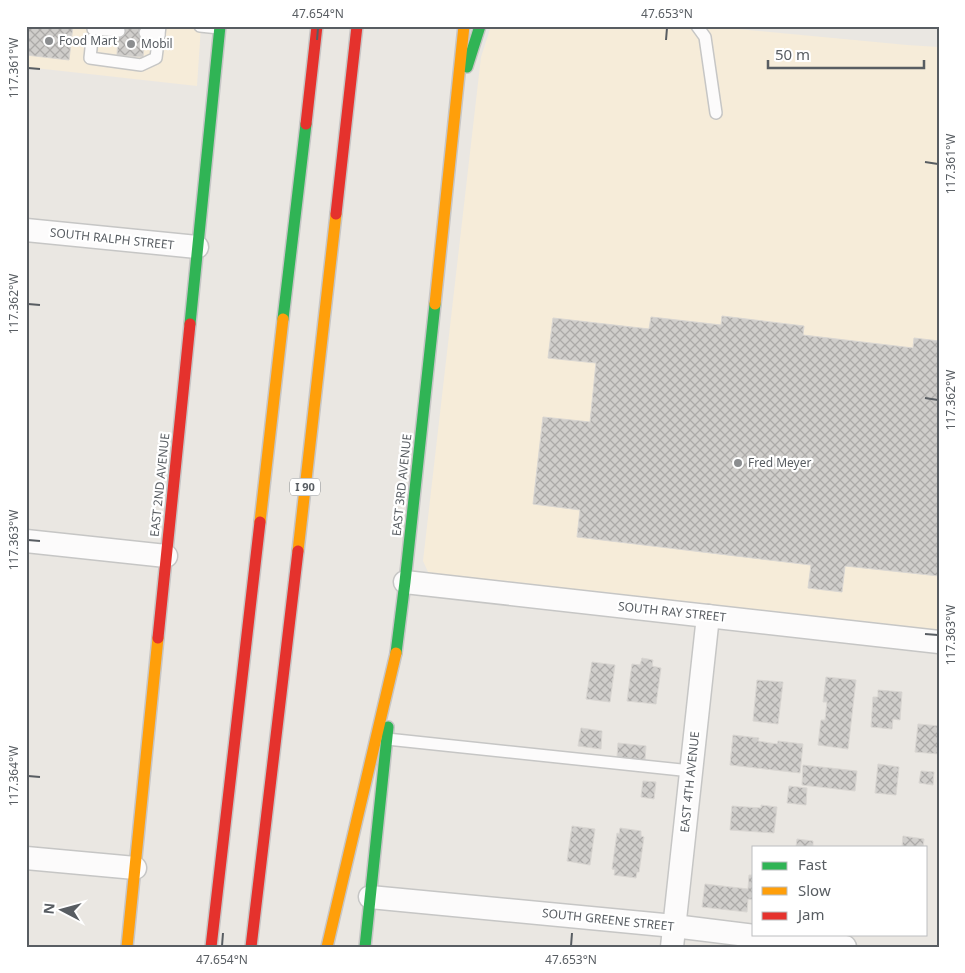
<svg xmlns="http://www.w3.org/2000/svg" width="965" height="973" viewBox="0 0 965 973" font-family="'Noto Sans',sans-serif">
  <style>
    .commercial { fill: #f6ecd9 }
    .building { fill: url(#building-cross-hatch); stroke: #d9d6d2 }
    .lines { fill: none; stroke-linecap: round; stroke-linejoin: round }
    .lane-casing { stroke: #c6c6c5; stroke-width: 14 }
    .street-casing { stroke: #c6c6c5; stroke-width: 25 }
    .fast-casing { stroke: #c7c6c6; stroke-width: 14 }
    .slow-casing { stroke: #c7c6c6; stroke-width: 14 }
    .jam-casing { stroke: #c7c6c6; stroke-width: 14 }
    .lane { stroke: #fcfbfb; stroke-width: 11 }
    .street { stroke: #fcfbfb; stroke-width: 22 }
    .fast { stroke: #30b455; stroke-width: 11 }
    .slow { stroke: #ff9f0a; stroke-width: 11 }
    .jam { stroke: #e5322d; stroke-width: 11 }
    .ticks { fill: none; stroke: #585d62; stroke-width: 2 }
    .poi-dot { fill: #8b8d8f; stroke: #fff; stroke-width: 2 }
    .labels { text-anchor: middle; stroke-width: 4.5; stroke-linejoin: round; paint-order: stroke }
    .shield { fill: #fff; stroke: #8a8e91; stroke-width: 1 }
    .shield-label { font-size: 11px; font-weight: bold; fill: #585d62 }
    .poi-label { font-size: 12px; fill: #585d62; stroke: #fff; text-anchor: start }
    .street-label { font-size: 12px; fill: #585d62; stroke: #fff }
    .neatline { fill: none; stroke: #585d62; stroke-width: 2 }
    .ticks-label { font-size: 12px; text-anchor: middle; fill: #585d62 }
  </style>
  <defs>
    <pattern id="building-cross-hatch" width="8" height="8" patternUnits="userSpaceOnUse" patternTransform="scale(1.25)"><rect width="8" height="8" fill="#d0cecb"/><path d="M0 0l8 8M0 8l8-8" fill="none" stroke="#acaaa8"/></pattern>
  </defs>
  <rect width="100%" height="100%" fill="#eae7e2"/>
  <g class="commercial">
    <polygon points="26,26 201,26 197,86 26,67"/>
    <polygon points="491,26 707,26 907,45 939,47 939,632 436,577 428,572 423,561 481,57"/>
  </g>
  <g class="building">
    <polygon points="26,26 73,26 69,60 26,55"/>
    <polygon points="119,26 146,26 143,57 117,55"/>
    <polygon points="722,316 804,326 803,335 913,348 914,338 939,341 939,576 845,566 842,592 808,588 811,565 577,537 580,510 533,504 543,417 590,422 596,363 548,358 553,318 649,329 651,317 721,325"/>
    <polygon points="642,658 653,660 652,666 661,668 656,704 627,701 632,664 640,665"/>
    <polygon points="592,662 615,665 610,702 586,699"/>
    <polygon points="826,677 856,680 848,749 818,745 821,720 825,720 827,702 823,702"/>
    <polygon points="757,680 783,682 778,724 753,721"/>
    <polygon points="878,690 902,692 900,720 893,719 892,729 871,727 873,697 878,697"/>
    <polygon points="918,724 939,726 939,754 915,752"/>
    <polygon points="581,728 602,731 601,749 578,746"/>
    <polygon points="733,735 759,738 758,741 777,744 778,741 803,744 800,773 730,765"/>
    <polygon points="618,743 646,746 645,760 617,757"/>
    <polygon points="878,764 899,767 896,795 875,793"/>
    <polygon points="803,765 857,771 855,791 802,785"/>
    <polygon points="921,771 934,772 933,785 919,783"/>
    <polygon points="643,781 656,782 654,799 641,797"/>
    <polygon points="789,786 807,788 806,805 787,803"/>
    <polygon points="761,805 777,807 774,833 730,830 732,806 761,808"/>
    <polygon points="572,826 595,829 590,865 567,861"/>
    <polygon points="620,828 641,831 641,836 644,837 639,872 637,872 636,878 614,875 615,870 612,869 617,833 619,834"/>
    <polygon points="903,836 924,839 923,847 902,847"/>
    <polygon points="797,839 813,841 813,847 796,847"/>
    <polygon points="749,875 754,875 754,900 748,899 747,912 702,907 705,884 748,889"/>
  </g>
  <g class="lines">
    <defs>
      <g id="lane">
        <polyline points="94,26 93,29 119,31"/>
        <polyline points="200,26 219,28"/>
        <polyline points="697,26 705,37 716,113"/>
        <polyline points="145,33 159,35"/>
        <polyline points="92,39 90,58 141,65 156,58 160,26"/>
        <polyline points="387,739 691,771"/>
      </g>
      <g id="street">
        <polyline points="26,230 197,247"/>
        <polyline points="26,541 166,556"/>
        <polyline points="405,582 939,642"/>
        <polyline points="26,858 135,868"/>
        <polyline points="370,897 674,926 845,947"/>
        <polyline points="672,947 708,616"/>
      </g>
      <g id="fast">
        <polyline points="467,67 480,26"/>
        <polyline points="283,319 306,124"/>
        <polyline points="190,324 220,26"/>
        <polyline points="396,653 405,582 435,304"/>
        <polyline points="365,947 388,727"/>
      </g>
      <g id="slow">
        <polyline points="435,304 464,26"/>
        <polyline points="260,522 283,319"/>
        <polyline points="298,551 336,214"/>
        <polyline points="127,947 158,638"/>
        <polyline points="327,947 396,653"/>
      </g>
      <g id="jam">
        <polyline points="306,124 317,26"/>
        <polyline points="336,214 357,26"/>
        <polyline points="158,638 190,324"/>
        <polyline points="211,947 260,522"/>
        <polyline points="251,947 298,551"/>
      </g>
    </defs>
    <use href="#lane" class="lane-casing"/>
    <use href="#street" class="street-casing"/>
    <use href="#fast" class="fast-casing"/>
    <use href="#slow" class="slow-casing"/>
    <use href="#jam" class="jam-casing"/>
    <use href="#lane" class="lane"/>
    <use href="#street" class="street"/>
    <use href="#fast" class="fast"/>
    <use href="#slow" class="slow"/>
    <use href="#jam" class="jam"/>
  </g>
  <path class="ticks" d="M317,40L318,28M666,40L667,28M28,68L40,69M925,162L938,164M28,304L40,305M925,398L938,400M28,540L40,541M925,634L938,635M28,776L40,777M222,946L223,933M571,946L572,933"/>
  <g class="poi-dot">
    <circle cx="49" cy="41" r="5"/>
    <circle cx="131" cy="44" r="5"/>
    <circle cx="738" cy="463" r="5"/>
  </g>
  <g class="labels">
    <rect class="shield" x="290" y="478.5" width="30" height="17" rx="4"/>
    <g class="shield-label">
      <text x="305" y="491">I 90</text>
    </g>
    <g class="poi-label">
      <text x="59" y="45">Food Mart</text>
      <text x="141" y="48">Mobil</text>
      <text x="748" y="467">Fred Meyer</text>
    </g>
    <g class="street-label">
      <text transform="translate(112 239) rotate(6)" y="4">SOUTH RALPH STREET</text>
      <text transform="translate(160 485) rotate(-84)" y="4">EAST 2ND AVENUE</text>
      <text transform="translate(402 485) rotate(-84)" y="4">EAST 3RD AVENUE</text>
      <text transform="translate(672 612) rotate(6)" y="4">SOUTH RAY STREET</text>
      <text transform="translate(690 782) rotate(-84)" y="4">EAST 4TH AVENUE</text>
      <text transform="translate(608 920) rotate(6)" y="4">SOUTH GREENE STREET</text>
    </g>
  </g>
  <rect width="965" height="973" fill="none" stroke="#ffffff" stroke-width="55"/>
  <rect x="752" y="846" width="175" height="90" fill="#ffffff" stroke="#bcbec0"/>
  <rect x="762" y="862" width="25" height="8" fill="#30b455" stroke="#bcbec0"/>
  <text x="798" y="870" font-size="15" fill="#585d62">Fast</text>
  <rect x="762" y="887" width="25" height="8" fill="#ff9f0a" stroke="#bcbec0"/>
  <text x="798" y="896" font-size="15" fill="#585d62">Slow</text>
  <rect x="762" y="912" width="25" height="8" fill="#e5322d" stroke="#bcbec0"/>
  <text x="798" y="920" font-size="15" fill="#585d62">Jam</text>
  <g transform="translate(62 910) rotate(276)" stroke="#ffffff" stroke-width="4" paint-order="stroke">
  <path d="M0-4L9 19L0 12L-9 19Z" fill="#585d62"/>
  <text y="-8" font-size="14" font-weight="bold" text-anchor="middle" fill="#585d62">N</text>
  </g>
  <path d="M768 60v8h156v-8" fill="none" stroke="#585d62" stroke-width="2.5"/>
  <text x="775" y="60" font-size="15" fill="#585d62" stroke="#ffffff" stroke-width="4" paint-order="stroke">50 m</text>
  <rect x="28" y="28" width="910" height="918" class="neatline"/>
  <g class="ticks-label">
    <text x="318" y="18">47.654°N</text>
    <text x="667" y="18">47.653°N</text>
    <text transform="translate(14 68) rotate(-90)" y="4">117.361°W</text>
    <text transform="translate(951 164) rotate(-90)" y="4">117.361°W</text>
    <text transform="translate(14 304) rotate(-90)" y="4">117.362°W</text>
    <text transform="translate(951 400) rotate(-90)" y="4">117.362°W</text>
    <text transform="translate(14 540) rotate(-90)" y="4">117.363°W</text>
    <text transform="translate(951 635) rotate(-90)" y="4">117.363°W</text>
    <text transform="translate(14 776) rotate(-90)" y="4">117.364°W</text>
    <text x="222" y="964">47.654°N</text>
    <text x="571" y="964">47.653°N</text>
  </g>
</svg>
